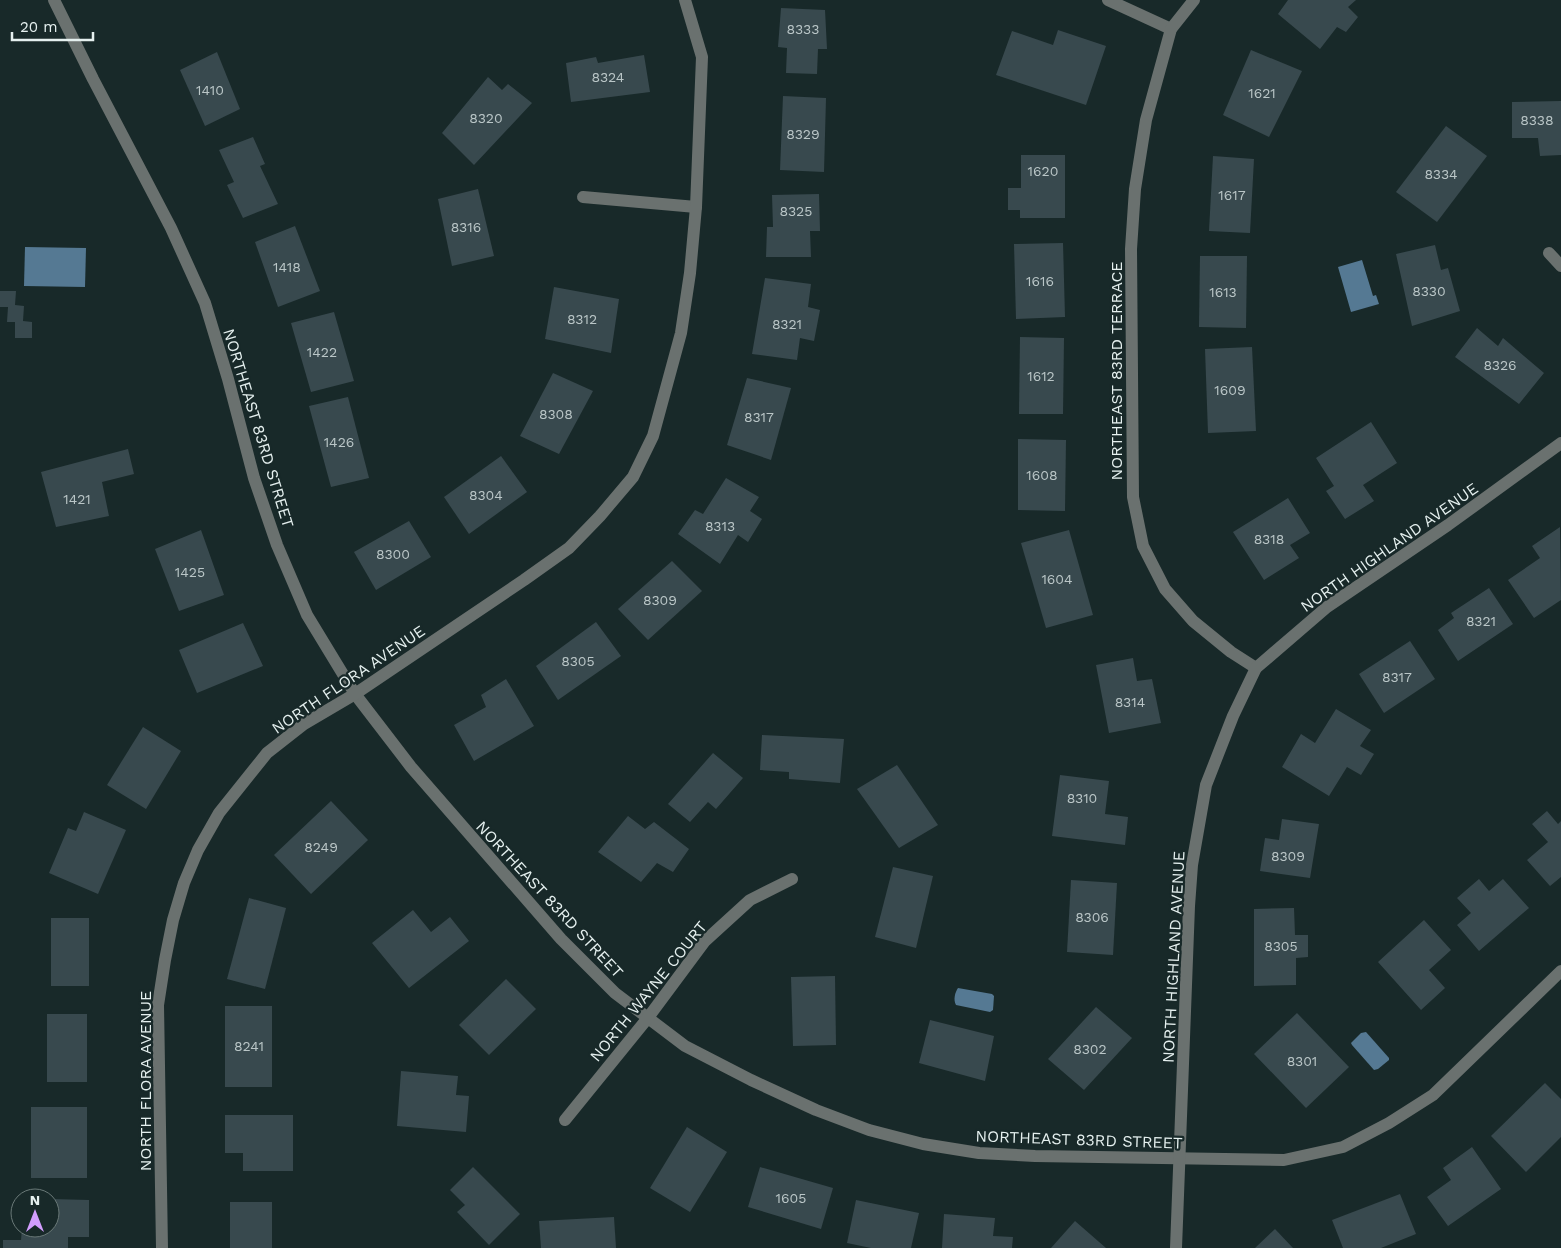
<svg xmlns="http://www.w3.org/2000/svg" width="1561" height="1248" viewBox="0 0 1561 1248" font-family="'Work Sans',sans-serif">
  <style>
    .water { fill: #557993 }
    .building { fill: #38494e }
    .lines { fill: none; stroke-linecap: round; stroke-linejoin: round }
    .minor { stroke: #6a716f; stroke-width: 12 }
    .labels { text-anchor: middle; stroke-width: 4.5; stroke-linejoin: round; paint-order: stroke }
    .number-label { font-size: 14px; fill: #bac6c7 }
    .street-label { font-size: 16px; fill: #e5f0ef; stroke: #182929 }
  </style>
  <rect width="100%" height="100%" fill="#182929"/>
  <g class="water">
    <polygon points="25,247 86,248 85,287 24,286"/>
    <polygon points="1362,260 1373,296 1376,295 1379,304 1351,312 1338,267"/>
    <path d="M958,988L992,994L994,996L993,1010L990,1012L956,1005C953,1000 955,992 958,988Z"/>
    <polygon points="1366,1032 1389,1058 1389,1060 1378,1069 1374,1070 1352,1045 1351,1043 1361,1033"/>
  </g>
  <g class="building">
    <polygon points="1288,0 1356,0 1348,7 1358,17 1346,32 1337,27 1320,49 1278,14"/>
    <polygon points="781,8 825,10 827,49 818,49 817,74 786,73 787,48 778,47"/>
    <polygon points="1058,30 1106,46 1086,105 996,75 1012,31 1053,45"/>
    <polygon points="1251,50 1302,71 1269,137 1223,115"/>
    <polygon points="217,52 240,109 205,126 180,70"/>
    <polygon points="644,55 650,92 571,102 566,63 596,57 598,63"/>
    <polygon points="488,77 502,90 508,84 532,103 474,165 442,133"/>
    <polygon points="783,96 826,98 824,172 780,170"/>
    <polygon points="1561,101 1561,155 1540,156 1538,138 1512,138 1512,102"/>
    <polygon points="1446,126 1487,156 1437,222 1396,192"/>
    <polygon points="253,137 265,164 260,166 278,204 243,218 227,185 234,182 219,150"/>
    <polygon points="1021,155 1065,155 1065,218 1020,218 1020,210 1008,210 1008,188 1021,188"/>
    <polygon points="1213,156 1254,159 1250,233 1209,231"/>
    <polygon points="478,189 494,256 452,266 438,199"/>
    <polygon points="819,194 820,231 810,231 811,257 766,257 767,227 773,227 772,195"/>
    <polygon points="295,226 320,291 278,307 255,242"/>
    <polygon points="1063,243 1065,317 1016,319 1014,244"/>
    <polygon points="1435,245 1441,270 1448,268 1460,311 1412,326 1396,254"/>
    <polygon points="1200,256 1247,256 1246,328 1199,327"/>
    <polygon points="765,278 811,284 808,307 820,310 814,341 800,338 797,360 752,354"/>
    <polygon points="554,287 619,299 611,353 545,339"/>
    <polygon points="0,291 16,291 15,305 24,306 23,321 32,322 32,338 15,338 15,322 7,322 8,307 0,307"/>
    <polygon points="334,312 354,381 311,392 291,323"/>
    <polygon points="1477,328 1498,346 1503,338 1544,373 1519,404 1455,357"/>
    <polygon points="1020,337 1064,338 1063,414 1019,414"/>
    <polygon points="1252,347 1256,431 1208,433 1205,349"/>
    <polygon points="553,373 593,391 559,454 520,436"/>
    <polygon points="747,378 791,388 771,460 727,445"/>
    <polygon points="348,397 369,478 331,487 309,406"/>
    <polygon points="1371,422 1397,463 1363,485 1374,501 1345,519 1326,491 1334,486 1316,458"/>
    <polygon points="1018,439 1066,440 1065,511 1018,510"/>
    <polygon points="128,449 134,474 102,482 109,516 56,527 41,472"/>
    <polygon points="501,456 527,492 469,534 444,497"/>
    <polygon points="726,478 759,497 750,511 762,519 748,542 738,535 720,564 678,534 695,510 703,514"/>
    <polygon points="1288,498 1310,533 1290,545 1299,558 1264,580 1233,532"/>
    <polygon points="409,521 431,557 376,590 354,552"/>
    <polygon points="1560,527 1561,600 1534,618 1508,580 1540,558 1532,546"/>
    <polygon points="201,530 224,595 179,611 155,549"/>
    <polygon points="1069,530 1093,615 1046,628 1021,543"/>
    <polygon points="672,561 702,591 648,640 618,609"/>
    <polygon points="1489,588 1513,624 1458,661 1438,630 1454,618 1451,613"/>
    <polygon points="596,622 621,656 558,700 536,666"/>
    <polygon points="243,623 263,666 197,693 179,650"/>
    <polygon points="1410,641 1435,679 1384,713 1359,674"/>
    <polygon points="1133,658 1137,681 1152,679 1161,723 1109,733 1096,665"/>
    <polygon points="506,679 534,726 474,761 454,725 486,707 481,695"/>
    <polygon points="1336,709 1371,730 1360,746 1374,754 1361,775 1347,767 1329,796 1282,767 1301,734 1315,743"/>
    <polygon points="143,727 181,751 146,809 107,785"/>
    <polygon points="762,735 844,739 840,783 789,779 789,772 760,770"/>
    <polygon points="713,753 743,778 716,809 708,802 690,822 668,804"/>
    <polygon points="897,765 938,825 899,848 857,789"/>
    <polygon points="1060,775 1109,781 1105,814 1128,817 1125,845 1052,836"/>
    <polygon points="331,801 368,840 311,894 274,855"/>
    <polygon points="1547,811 1558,824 1561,821 1561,877 1550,886 1527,860 1548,842 1532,824"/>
    <polygon points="84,812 126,830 98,894 49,873 68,828 76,831"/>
    <polygon points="628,816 645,829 654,822 689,849 673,872 657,863 641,882 598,852"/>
    <polygon points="1282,819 1319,824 1310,878 1260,871 1265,838 1279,840"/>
    <polygon points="893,867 933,876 916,948 875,937"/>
    <polygon points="1479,879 1489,891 1503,879 1529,908 1479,951 1457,925 1471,913 1457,898"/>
    <polygon points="1071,880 1117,883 1113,955 1067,952"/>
    <polygon points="249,898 286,908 265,989 227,979"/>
    <polygon points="1294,908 1295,935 1308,935 1308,957 1296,958 1296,985 1254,986 1254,909"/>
    <polygon points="413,910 431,932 450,917 469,941 409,988 372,943"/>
    <rect x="51" y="918" width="38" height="68"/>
    <polygon points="1424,920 1451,950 1429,970 1445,988 1421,1010 1378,962"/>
    <polygon points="835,976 836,1045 793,1046 791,977"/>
    <polygon points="506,979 536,1009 489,1055 459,1025"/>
    <rect x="225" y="1006" width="47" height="81"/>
    <polygon points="1096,1007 1132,1038 1084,1090 1048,1059"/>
    <polygon points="1297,1013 1349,1067 1306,1108 1254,1054"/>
    <rect x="47" y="1014" width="40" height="68"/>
    <polygon points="930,1020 994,1036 985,1081 919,1063"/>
    <polygon points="401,1071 458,1076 456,1095 469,1096 466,1132 397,1126"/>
    <polygon points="1545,1083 1561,1099 1561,1137 1526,1172 1491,1136"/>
    <rect x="31" y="1107" width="56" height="71"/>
    <polygon points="225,1115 293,1115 293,1171 243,1171 243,1153 225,1153"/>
    <polygon points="687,1127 727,1152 690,1212 650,1188"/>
    <polygon points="1472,1147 1501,1189 1448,1226 1427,1197 1451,1180 1443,1168"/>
    <polygon points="473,1167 520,1214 489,1245 457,1212 465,1205 450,1190"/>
    <polygon points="760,1167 833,1188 821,1229 748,1207"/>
    <polygon points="1400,1194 1416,1234 1381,1248 1343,1248 1332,1220"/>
    <polygon points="50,1199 89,1200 89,1237 68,1237 68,1248 3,1248 3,1240 21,1240 22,1228 50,1228"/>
    <polygon points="856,1200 919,1213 911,1248 871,1248 847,1243"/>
    <rect x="230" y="1202" width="42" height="46"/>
    <polygon points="944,1214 995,1218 993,1236 1013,1237 1012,1248 942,1248"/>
    <polygon points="614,1217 616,1248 541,1248 539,1221"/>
    <polygon points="1075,1221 1106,1248 1051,1248"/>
    <polygon points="1275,1229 1293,1248 1255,1248"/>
  </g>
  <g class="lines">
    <g class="minor">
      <polyline points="54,0 93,79 171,228 205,303 228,379 254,478 277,545 307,615 355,694 411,767 561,939 615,993 685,1046 751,1080 816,1110 869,1130 923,1144 979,1153 1035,1156 1284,1160 1343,1147 1389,1123 1433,1095 1561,971"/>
      <polyline points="1108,0 1171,29"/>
      <polyline points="1194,0 1171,29 1146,120 1135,189 1131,249 1133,497 1143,546 1165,589 1193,621 1231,652 1256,668"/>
      <polyline points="583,197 696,207"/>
      <polyline points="1549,253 1561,266"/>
      <polyline points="565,1120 647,1019 705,941 750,900 792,879"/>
      <polyline points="162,1248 158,1005 165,960 173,920 184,883 198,850 219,813 267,753 304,724 355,694 524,580 569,548 600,516 633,477 653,436 681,333 690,273 696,207 702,57 685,0"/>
      <polyline points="1176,1248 1189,906 1192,865 1206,785 1233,716 1256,668 1327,607 1448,525 1561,443"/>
    </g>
  </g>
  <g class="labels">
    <g class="number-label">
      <text x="803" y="34">8333</text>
      <text x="608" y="82">8324</text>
      <text x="210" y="95">1410</text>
      <text x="1262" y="98">1621</text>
      <text x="486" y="123">8320</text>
      <text x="1537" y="125">8338</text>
      <text x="803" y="139">8329</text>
      <text x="1043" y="176">1620</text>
      <text x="1441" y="179">8334</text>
      <text x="1232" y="200">1617</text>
      <text x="796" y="216">8325</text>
      <text x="466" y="232">8316</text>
      <text x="287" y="272">1418</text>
      <text x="1040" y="286">1616</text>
      <text x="1429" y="296">8330</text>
      <text x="1223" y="297">1613</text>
      <text x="582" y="324">8312</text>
      <text x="787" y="329">8321</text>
      <text x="322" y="357">1422</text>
      <text x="1500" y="370">8326</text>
      <text x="1041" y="381">1612</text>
      <text x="1230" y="395">1609</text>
      <text x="556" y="419">8308</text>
      <text x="759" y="422">8317</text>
      <text x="339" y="447">1426</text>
      <text x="1042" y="480">1608</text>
      <text x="486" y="500">8304</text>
      <text x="77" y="504">1421</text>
      <text x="720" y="531">8313</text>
      <text x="1269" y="544">8318</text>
      <text x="393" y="559">8300</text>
      <text x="190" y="577">1425</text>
      <text x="1057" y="584">1604</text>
      <text x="660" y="605">8309</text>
      <text x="1481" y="626">8321</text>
      <text x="578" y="666">8305</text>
      <text x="1397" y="682">8317</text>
      <text x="1130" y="707">8314</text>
      <text x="1082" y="803">8310</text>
      <text x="321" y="852">8249</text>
      <text x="1288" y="861">8309</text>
      <text x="1092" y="922">8306</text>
      <text x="1281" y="951">8305</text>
      <text x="249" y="1051">8241</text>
      <text x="1090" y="1054">8302</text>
      <text x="1302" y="1066">8301</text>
      <text x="791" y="1203">1605</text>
    </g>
    <g class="street-label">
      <text transform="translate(1116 371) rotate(-90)" y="6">NORTHEAST 83RD TERRACE</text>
      <text transform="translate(259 428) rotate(73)" y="6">NORTHEAST 83RD STREET</text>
      <text transform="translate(1389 547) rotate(-35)" y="6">NORTH HIGHLAND AVENUE</text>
      <text transform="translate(348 679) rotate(-34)" y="6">NORTH FLORA AVENUE</text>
      <text transform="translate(550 899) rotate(47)" y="6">NORTHEAST 83RD STREET</text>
      <text transform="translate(1173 957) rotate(-87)" y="6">NORTH HIGHLAND AVENUE</text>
      <text transform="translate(648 991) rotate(-51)" y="6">NORTH WAYNE COURT</text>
      <text transform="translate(145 1081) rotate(-90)" y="6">NORTH FLORA AVENUE</text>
      <text transform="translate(1079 1139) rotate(2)" y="6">NORTHEAST 83RD STREET</text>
    </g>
  </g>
  <g transform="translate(35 1213)"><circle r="24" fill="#182929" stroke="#6a7978"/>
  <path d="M0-4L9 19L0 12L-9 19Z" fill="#d29dfd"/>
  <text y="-8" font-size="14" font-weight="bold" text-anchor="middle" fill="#e5f0ef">N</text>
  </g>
  <path d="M12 32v8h81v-8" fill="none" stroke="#e5f0ef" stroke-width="2.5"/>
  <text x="20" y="32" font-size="15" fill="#e5f0ef" stroke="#182929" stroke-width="4" paint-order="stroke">20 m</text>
</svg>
